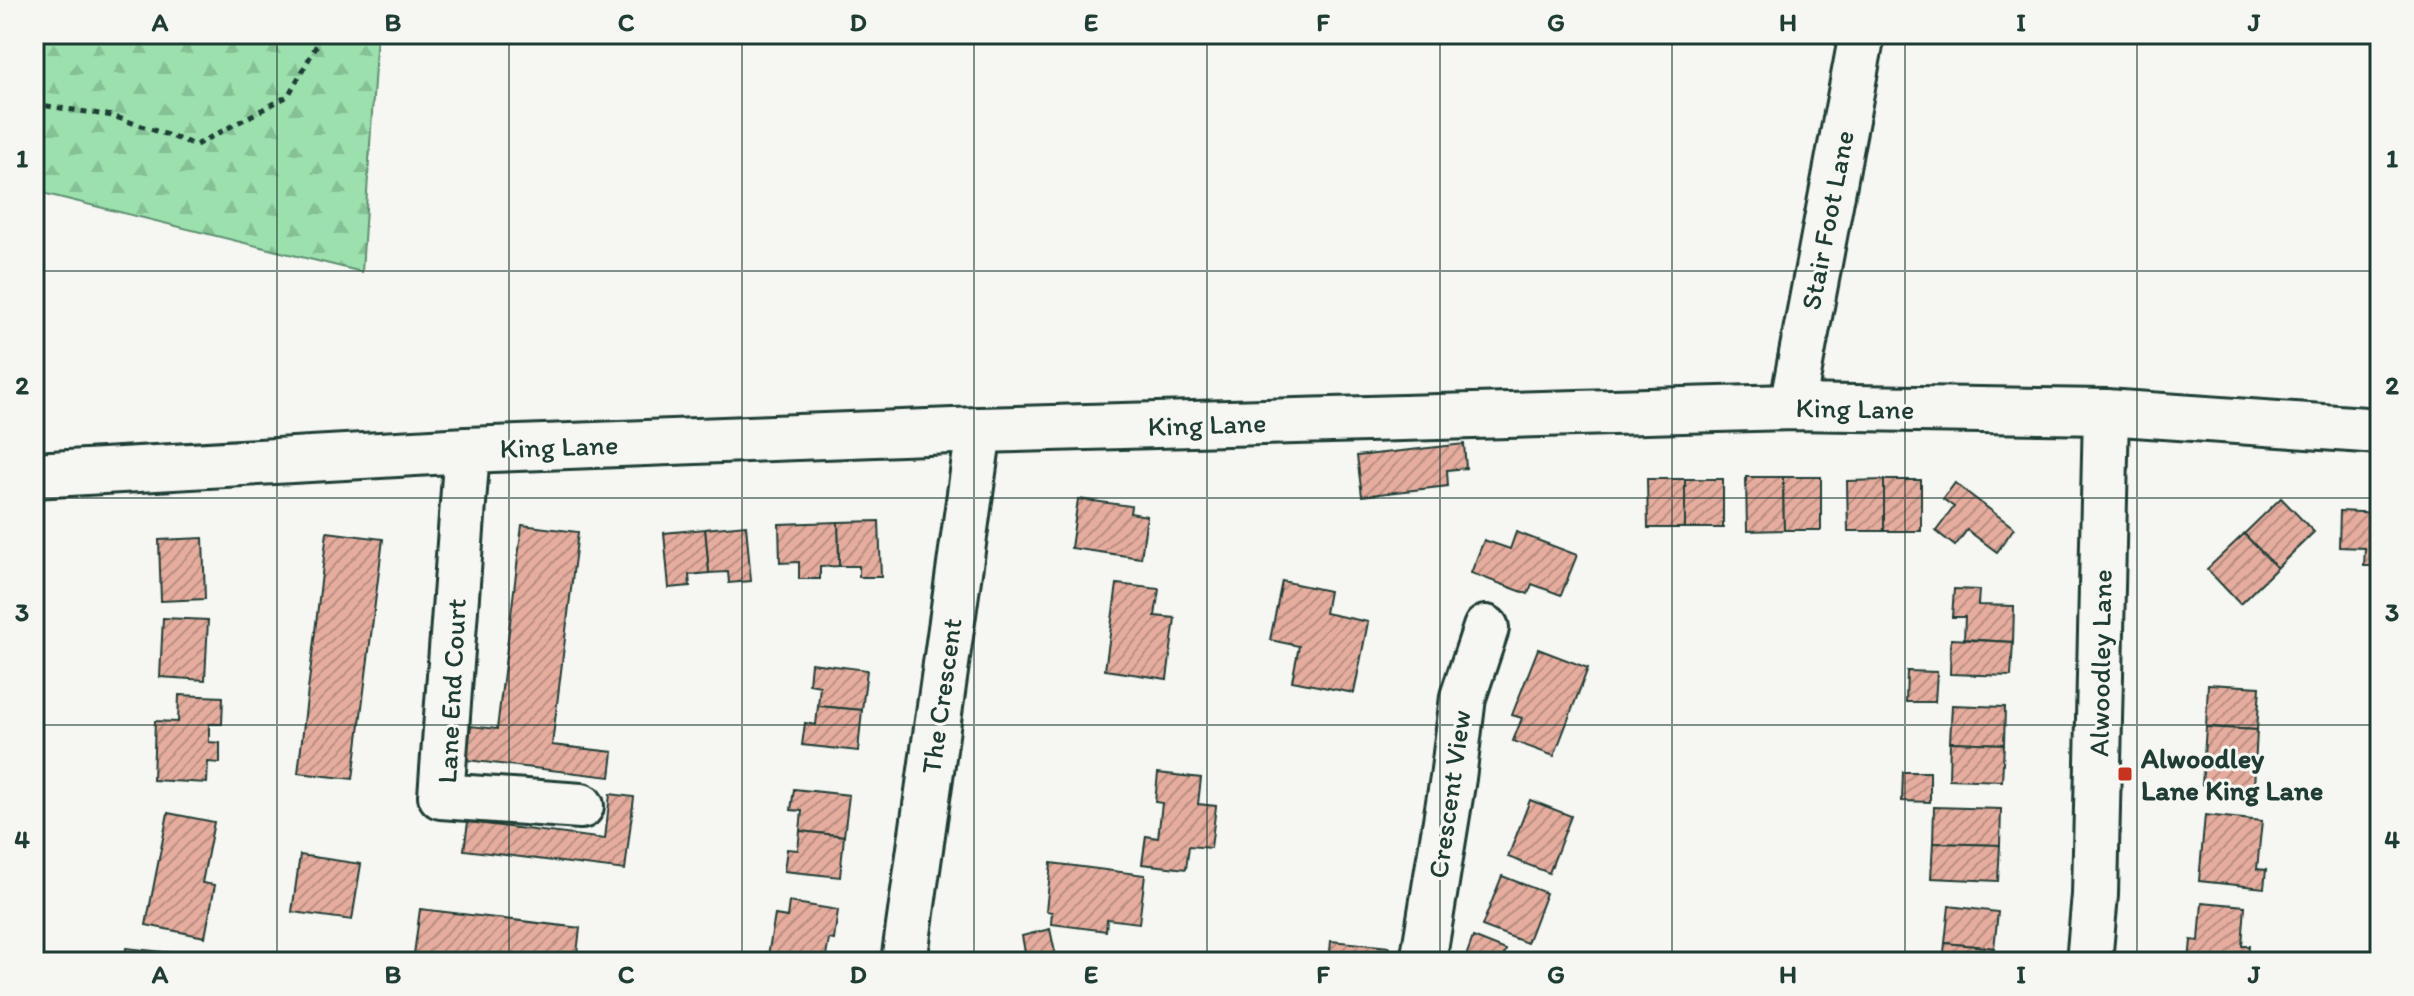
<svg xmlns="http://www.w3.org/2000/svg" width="2414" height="996" viewBox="0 0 2414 996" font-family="Itim,sans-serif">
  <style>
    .forest { fill: url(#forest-firs); stroke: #5d8e70; stroke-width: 2 }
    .building { fill: url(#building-hatch); stroke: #1f3d34; stroke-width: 2 }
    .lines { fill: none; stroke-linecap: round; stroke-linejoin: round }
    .minor-casing { stroke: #1f3d34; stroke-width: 50 }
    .path { stroke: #1f3d34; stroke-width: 5; stroke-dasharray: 6 6; stroke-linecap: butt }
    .minor { stroke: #f6f6f2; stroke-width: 44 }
    .grid { fill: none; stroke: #1f3d34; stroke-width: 2; stroke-opacity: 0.55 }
    .poi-dot { fill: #c8321e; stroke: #f6f6f2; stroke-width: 3 }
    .labels { text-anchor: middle; stroke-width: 6; stroke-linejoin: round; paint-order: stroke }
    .street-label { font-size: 28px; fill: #1f3d34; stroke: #f6f6f2 }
    .poi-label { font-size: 28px; font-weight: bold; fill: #1f3d34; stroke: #f6f6f2; text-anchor: start }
    .neatline { fill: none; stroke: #1f3d34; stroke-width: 3 }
    .grid-label { font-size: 26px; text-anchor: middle; font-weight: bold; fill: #1f3d34 }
  </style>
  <defs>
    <pattern id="forest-firs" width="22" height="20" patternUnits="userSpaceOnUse" patternTransform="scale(2)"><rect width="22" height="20" fill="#9be0ad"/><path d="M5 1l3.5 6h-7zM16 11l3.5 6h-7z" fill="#85c195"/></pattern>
    <pattern id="building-hatch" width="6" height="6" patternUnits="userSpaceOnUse" patternTransform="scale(2)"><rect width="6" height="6" fill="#e6ad9f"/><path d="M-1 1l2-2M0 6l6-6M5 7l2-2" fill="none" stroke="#ba8e82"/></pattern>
  </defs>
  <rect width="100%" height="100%" fill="#f6f6f2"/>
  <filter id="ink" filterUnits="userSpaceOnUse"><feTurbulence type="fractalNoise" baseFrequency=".0125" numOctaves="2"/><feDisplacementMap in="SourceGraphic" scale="16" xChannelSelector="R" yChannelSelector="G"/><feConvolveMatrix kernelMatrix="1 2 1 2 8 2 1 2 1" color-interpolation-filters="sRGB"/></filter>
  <g filter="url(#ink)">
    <polygon class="forest" points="34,34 377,34 362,272 34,191"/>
    <g class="building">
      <polygon points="1464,444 1466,468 1447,470 1448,486 1362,496 1357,456"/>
      <polygon points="1746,477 1783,477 1784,530 1747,531"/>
      <polygon points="1783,477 1821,477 1821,530 1784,530"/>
      <polygon points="1647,479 1685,479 1685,528 1648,528"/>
      <rect x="1685" y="479" width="38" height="49"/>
      <rect x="1884" y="480" width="37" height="51"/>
      <polygon points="1884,480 1884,531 1848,531 1847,481"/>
      <polygon points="1955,483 2014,528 1997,552 1967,530 1955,546 1936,531 1954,507 1943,499"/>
      <polygon points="2281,498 2314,532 2277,568 2244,534"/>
      <polygon points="1078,499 1131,506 1130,513 1147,516 1141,558 1071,548"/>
      <polygon points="2340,511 2380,513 2380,566 2364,566 2365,548 2339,547"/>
      <polygon points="879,521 881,577 859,577 859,566 839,566 838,522"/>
      <polygon points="838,522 839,566 820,567 820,579 799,579 799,562 780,563 779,524"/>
      <polygon points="522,525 578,532 552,745 613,752 610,777 466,760 471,726 497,729"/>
      <polygon points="746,525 751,581 729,583 728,572 709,573 705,529"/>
      <polygon points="705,529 709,573 689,575 690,586 669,588 664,533"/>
      <polygon points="327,532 383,539 353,779 298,773"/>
      <polygon points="1516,532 1577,555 1561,595 1532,584 1528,594 1471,573 1484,540 1510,549"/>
      <polygon points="2244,534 2277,568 2240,604 2207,569"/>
      <polygon points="203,538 205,599 161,601 159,540"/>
      <polygon points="1282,581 1329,591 1325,613 1368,622 1354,693 1292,681 1299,646 1270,640"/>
      <polygon points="1117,584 1159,589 1155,616 1175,618 1167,679 1105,670"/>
      <polygon points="1954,589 1979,590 1978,605 2014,606 2013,642 1964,639 1965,617 1952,617"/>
      <polygon points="163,618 208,620 205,680 160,677"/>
      <polygon points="1951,639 2013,642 2011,676 1950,674"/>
      <polygon points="1538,649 1588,668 1554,756 1513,741 1522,718 1512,715"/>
      <polygon points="811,663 867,670 862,710 818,706 820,686 809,684"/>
      <polygon points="1907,671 1937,672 1935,702 1906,702"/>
      <polygon points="2208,684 2260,687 2257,730 2206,727"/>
      <polygon points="179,695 223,697 222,724 209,724 209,742 220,743 220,763 208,762 207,783 153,780 155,721 178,722"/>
      <polygon points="1952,705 2005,707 2004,744 1950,742"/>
      <polygon points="818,706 862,710 858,751 802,745 805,723 816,725"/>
      <polygon points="2206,727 2257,730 2254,788 2202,785"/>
      <polygon points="1950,742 2004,744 2002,781 1949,779"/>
      <polygon points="1903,772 1930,772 1930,802 1902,801"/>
      <polygon points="1158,773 1201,778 1198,804 1216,806 1211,848 1189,846 1186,869 1142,864 1146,836 1158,838 1162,803 1155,802"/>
      <polygon points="794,789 849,795 844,836 800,831 802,811 791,810"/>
      <polygon points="610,794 634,797 625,870 464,850 468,822 605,839"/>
      <polygon points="1530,800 1571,816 1549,873 1508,857"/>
      <polygon points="1934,807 2001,809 2000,845 1933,843"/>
      <polygon points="168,813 214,822 202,883 215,885 205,937 146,925"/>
      <polygon points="2205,815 2262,821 2257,869 2266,870 2264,888 2199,881"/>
      <polygon points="800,831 844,836 840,877 784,871 787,849 798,850"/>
      <polygon points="1933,843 2000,845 1998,881 1931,878"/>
      <polygon points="300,855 361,864 352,920 292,912"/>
      <polygon points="1051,863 1145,875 1139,923 1107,919 1106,931 1051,924 1052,912 1046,911"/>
      <polygon points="1502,876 1546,893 1527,943 1482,926"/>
      <polygon points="789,902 838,910 834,940 829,939 825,962 767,961 775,915 787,917"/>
      <polygon points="2202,902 2245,906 2242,946 2249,946 2248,962 2189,962 2191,940 2199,941"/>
      <polygon points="1949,906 1998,912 1994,948 1945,943"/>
      <polygon points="420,909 580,928 576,962 413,962"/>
      <polygon points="1050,929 1057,962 1006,962 1005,956 1025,952 1022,936"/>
      <polygon points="1473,937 1506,950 1501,962 1464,962"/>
      <polygon points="1331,941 1389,947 1387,962 1329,962"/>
      <polygon points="1945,943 1994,948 1992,962 1943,962"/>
      <polygon points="126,948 181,954 181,962 124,962"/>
    </g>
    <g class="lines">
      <defs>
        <g id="minor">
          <polyline points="1792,407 1862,34"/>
          <polyline points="467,450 441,796 581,806"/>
          <polyline points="34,475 467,450 979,430 1792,407 2106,412 2380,431"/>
          <polyline points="904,962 979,430"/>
          <polyline points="1423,962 1453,778 1463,697 1486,628"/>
          <polyline points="2089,962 2095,895 2106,412"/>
        </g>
      </defs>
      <use href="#minor" class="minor-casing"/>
      <polyline class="path" points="34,104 113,116 196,145 288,96 323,34"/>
      <use href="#minor" class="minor"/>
    </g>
  </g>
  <path class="grid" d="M277,34V962M509,34V962M742,34V962M974,34V962M1207,34V962M1440,34V962M1672,34V962M1905,34V962M2137,34V962M34,271H2380M34,498H2380M34,725H2380"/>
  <rect class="poi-dot" x="2117" y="766" width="16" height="16" rx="4"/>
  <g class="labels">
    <g class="street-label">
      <text transform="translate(1827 220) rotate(-79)" y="10">Stair Foot Lane</text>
      <text transform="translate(1855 408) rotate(1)" y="10">King Lane</text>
      <text transform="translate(1207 424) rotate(-2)" y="10">King Lane</text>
      <text transform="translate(559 446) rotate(-2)" y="10">King Lane</text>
      <text transform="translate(2100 663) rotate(-89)" y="10">Alwoodley Lane</text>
      <text transform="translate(451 691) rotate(-87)" y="10">Lane End Court</text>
      <text transform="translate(941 696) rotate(-82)" y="10">The Crescent</text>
      <text transform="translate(1449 794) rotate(-82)" y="10">Crescent View</text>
    </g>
    <g class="poi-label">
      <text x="2141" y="768">Alwoodley<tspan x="2141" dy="32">Lane King Lane</tspan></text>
    </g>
  </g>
  <rect width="2414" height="996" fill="none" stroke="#f6f6f2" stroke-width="88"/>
  <rect x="44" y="44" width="2326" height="908" class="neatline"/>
  <g class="grid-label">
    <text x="160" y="31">A</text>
    <text x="393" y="31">B</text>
    <text x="626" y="31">C</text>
    <text x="858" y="31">D</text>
    <text x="1091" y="31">E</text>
    <text x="1323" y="31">F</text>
    <text x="1556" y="31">G</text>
    <text x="1788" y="31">H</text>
    <text x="2021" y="31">I</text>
    <text x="2254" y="31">J</text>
    <text x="22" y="167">1</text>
    <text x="2392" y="167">1</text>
    <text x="22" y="394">2</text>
    <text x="2392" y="394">2</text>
    <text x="22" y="621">3</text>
    <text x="2392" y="621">3</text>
    <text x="22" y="848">4</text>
    <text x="2392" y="848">4</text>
    <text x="160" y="983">A</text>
    <text x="393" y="983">B</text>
    <text x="626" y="983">C</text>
    <text x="858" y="983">D</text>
    <text x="1091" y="983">E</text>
    <text x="1323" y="983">F</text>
    <text x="1556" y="983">G</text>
    <text x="1788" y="983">H</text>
    <text x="2021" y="983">I</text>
    <text x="2254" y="983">J</text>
  </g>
</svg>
